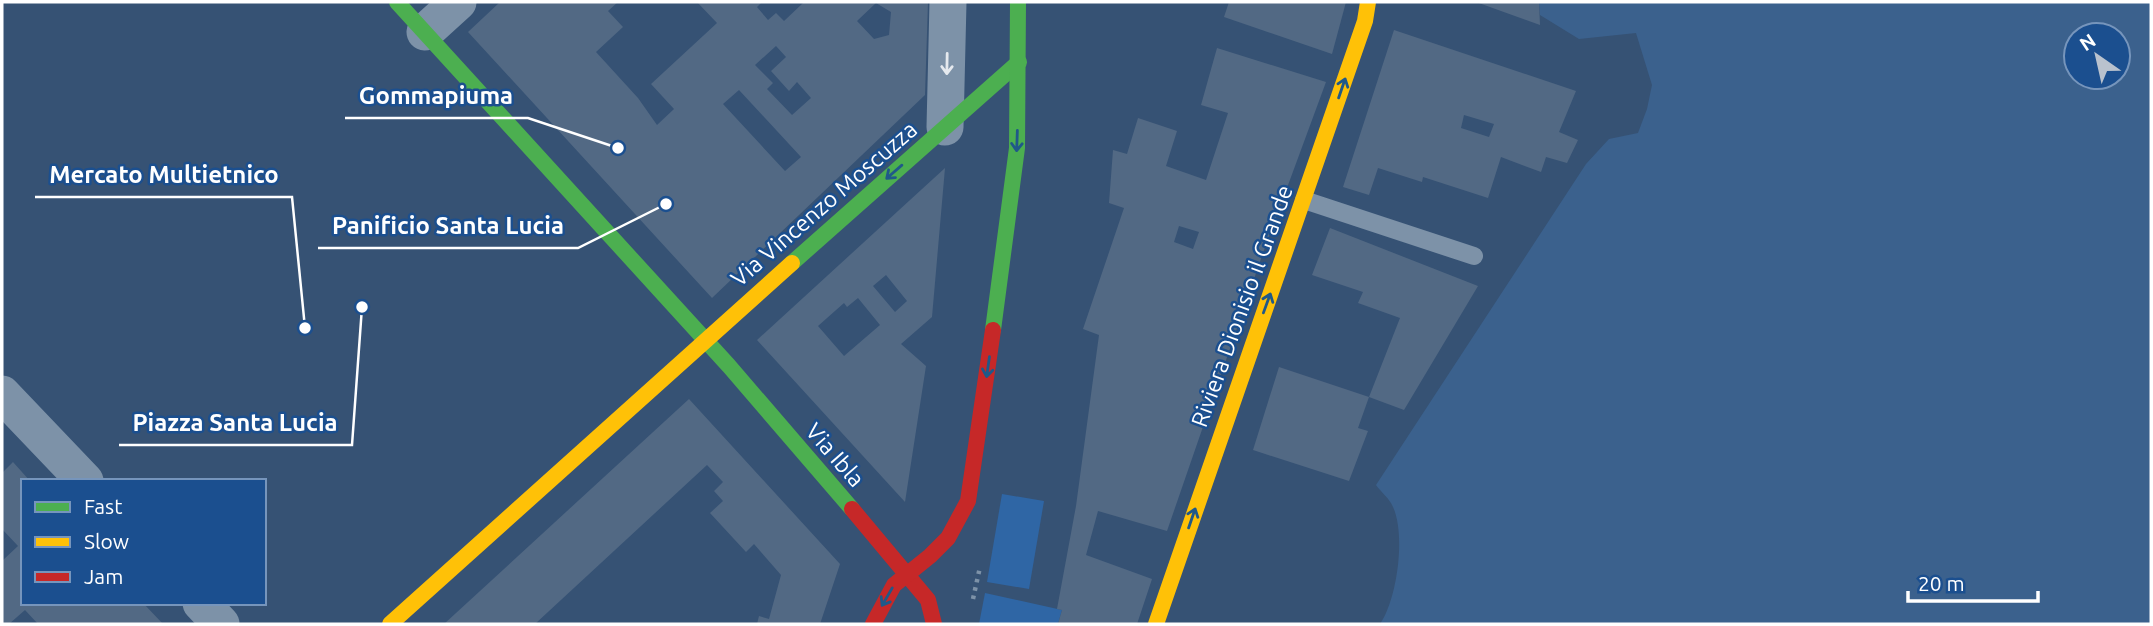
<svg xmlns="http://www.w3.org/2000/svg" width="2153" height="626" viewBox="0 0 2153 626" font-family="Ubuntu,sans-serif">
  <style>
    .green { fill: #2f66a5 }
    .water { fill: #3b618d; fill-rule: evenodd }
    .building { fill: #526984; fill-rule: evenodd }
    .lines { fill: none; stroke-linecap: round; stroke-linejoin: round }
    .path { stroke: #7d92a8; stroke-width: 4.5; stroke-dasharray: 3.5 5; stroke-linecap: butt }
    .lane { stroke: #7d92a8; stroke-width: 18 }
    .street { stroke: #7d92a8; stroke-width: 37 }
    .fast { stroke: #4caf50; stroke-width: 16 }
    .slow { stroke: #ffc107; stroke-width: 16 }
    .jam { stroke: #c62828; stroke-width: 16 }
    .oneway { stroke: #e5e9ee }
    .oneway2 { stroke: #205989 }
    .labels { text-anchor: middle; stroke-width: 5; stroke-linejoin: round; paint-order: stroke }
    .street-label { font-size: 23px; fill: #fff; stroke: #1b4f8f }
    .leader { fill: none; stroke: #fff; stroke-width: 2.5 }
    .callout-dot { fill: #fff; stroke: #1b4f8f; stroke-width: 2.5 }
    .callout-label { font-size: 24px; text-anchor: middle; font-weight: bold; fill: #fff; stroke: #1b4f8f; stroke-width: 5; stroke-linejoin: round; paint-order: stroke }
  </style>
  <rect width="100%" height="100%" fill="#365274"/>
  <g class="green">
    <polygon points="1002,494 1044,501 1029,589 987,582"/>
    <polygon points="985,593 1062,610 1058,624 979,624"/>
  </g>
  <path class="water" d="M1539,2H2151V624H1380C1397,600 1406,535 1393,507C1390,499 1381,492 1376,485L1586,164L1609,139L1638,133L1647,109L1652,85L1636,33L1579,39L1540,15ZM2076,35H2118V77H2076Z"/>
  <g class="building">
    <path d="M500,2H618L608,11L623,27L596,52L638,98L657,125L674,109L651,84L717,23L697,2H762L757,7L768,20L776,13L784,21L803,3L802,2H928L925,95L712,298L468,32ZM876,3L891,12L889,35L874,39L857,21ZM776,46L786,57L771,71L789,91L797,82L811,98L792,115L767,89L773,83L755,65ZM739,90L801,157L785,171L723,104Z"/>
    <polygon points="1229,2 1346,2 1332,54 1224,17"/>
    <polygon points="1476,2 1539,2 1540,25"/>
    <path d="M1394,30L1576,91L1559,132L1578,140L1567,163L1546,157L1541,172L1501,157L1488,198L1423,177L1422,182L1378,168L1369,195L1343,187ZM1464,115L1494,124L1489,137L1461,128Z"/>
    <path d="M1217,48L1326,82L1263,253L1167,531L1098,511L1086,555L1152,579L1137,624H1058L1062,610L1057,609L1076,506L1099,335L1083,329L1124,208L1109,203L1113,150L1127,154L1138,118L1177,131L1166,166L1206,180L1228,113L1201,105ZM1179,226L1199,232L1193,249L1174,242Z"/>
    <path d="M945,168L932,317L901,344L926,366L905,502L757,340ZM886,275L907,301L895,312L873,286ZM858,298L880,325L844,356L818,326L844,303L847,307Z"/>
    <polygon points="1330,228 1478,286 1404,410 1369,397 1400,318 1358,303 1363,292 1312,275"/>
    <polygon points="1279,367 1369,397 1358,428 1368,431 1349,481 1253,450"/>
    <polygon points="689,399 840,564 820,624 757,624 759,616 769,619 781,575 754,544 746,552 710,513 723,501 714,491 723,482 707,465 535,624 444,624"/>
    <polygon points="13,462 30,481 23,481 23,603 143,603 163,624 38,624 25,610 9,624 2,624 2,561 18,546 2,529 2,473"/>
  </g>
  <g class="lines">
    <polyline class="path" points="973,599 980,567"/>
    <polyline class="lane" points="1304,200 1474,256"/>
    <g class="street">
      <polyline points="425,32 458,2"/>
      <polyline points="945,127 948,2"/>
      <polyline points="2,394 85,481"/>
      <polyline points="201,603 221,624"/>
    </g>
    <g class="fast">
      <polyline points="397,2 729,366 852,509"/>
      <polyline points="792,263 1019,62"/>
      <polyline points="993,330 1017,148 1018,2"/>
    </g>
    <g class="slow">
      <polyline points="390,624 792,263"/>
      <polyline points="1156,624 1365,21 1368,2"/>
    </g>
    <g class="jam">
      <polyline points="852,509 928,600 934,624"/>
      <polyline points="873,624 894,585 930,556 948,538 968,501 993,330"/>
    </g>
  </g>
  <defs><path id="oneway-shaft" d="M-6 0H5M1.5-3L5.5 0L1.5 3" fill="none" stroke-width="1.6" stroke-linecap="round" stroke-linejoin="round" transform="scale(1.75)"/></defs>
  <use class="oneway" href="#oneway-shaft" transform="translate(947 64) rotate(91)"/>
  <g class="oneway2">
    <use href="#oneway-shaft" transform="translate(1342 88) rotate(-71)"/>
    <use href="#oneway-shaft" transform="translate(1017 141) rotate(92)"/>
    <use href="#oneway-shaft" transform="translate(894 172) rotate(139)"/>
    <use href="#oneway-shaft" transform="translate(1267 303) rotate(-70)"/>
    <use href="#oneway-shaft" transform="translate(988 367) rotate(98)"/>
    <use href="#oneway-shaft" transform="translate(1192 518) rotate(-71)"/>
    <use href="#oneway-shaft" transform="translate(887 597) rotate(120)"/>
  </g>
  <g class="labels">
    <g class="street-label">
      <text transform="translate(824 204) rotate(-41)" y="8">Via Vincenzo Moscuzza</text>
      <text transform="translate(1242 306) rotate(-70)" y="8">Riviera Dionisio il Grande</text>
      <text transform="translate(835 455) rotate(49)" y="8">Via Ibla</text>
    </g>
  </g>
  <path class="leader" d="M618 148L528 118H345M305 328L292 197H35M666 204L578 248H318M362 307L352 445H119"/>
  <g class="callout-dot">
    <circle cx="618" cy="148" r="7"/>
    <circle cx="305" cy="328" r="7"/>
    <circle cx="666" cy="204" r="7"/>
    <circle cx="362" cy="307" r="7"/>
  </g>
  <g class="callout-label">
    <text x="436" y="104">Gommapiuma</text>
    <text x="164" y="183">Mercato Multietnico</text>
    <text x="448" y="234">Panificio Santa Lucia</text>
    <text x="235" y="431">Piazza Santa Lucia</text>
  </g>
  <rect width="2153" height="626" fill="none" stroke="#ffffff" stroke-width="7"/>
  <rect x="21" y="479" width="245" height="126" fill="#1b4f8f" stroke="#7695bc" stroke-width="2"/>
  <rect x="35" y="502" width="35" height="10" fill="#4caf50" stroke="#7695bc" stroke-width="2"/>
  <text x="84" y="514" font-size="21" fill="#ffffff">Fast</text>
  <rect x="35" y="537" width="35" height="10" fill="#ffc107" stroke="#7695bc" stroke-width="2"/>
  <text x="84" y="549" font-size="21" fill="#ffffff">Slow</text>
  <rect x="35" y="572" width="35" height="10" fill="#c62828" stroke="#7695bc" stroke-width="2"/>
  <text x="84" y="584" font-size="21" fill="#ffffff">Jam</text>
  <g transform="translate(2097 56) rotate(326)"><circle r="33" fill="#1b4f8f" stroke="#7695bc" stroke-width="2"/>
  <path d="M0-5L12 26L0 18L-12 26Z" fill="#b9c2ce"/>
  <text y="-10" font-size="19" font-weight="bold" text-anchor="middle" fill="#ffffff">N</text>
  </g>
  <path d="M1908 591v10h130v-10" fill="none" stroke="#ffffff" stroke-width="3.5"/>
  <text x="1918" y="591" font-size="21" fill="#ffffff" stroke="#1b4f8f" stroke-width="5" paint-order="stroke">20 m</text>
</svg>
